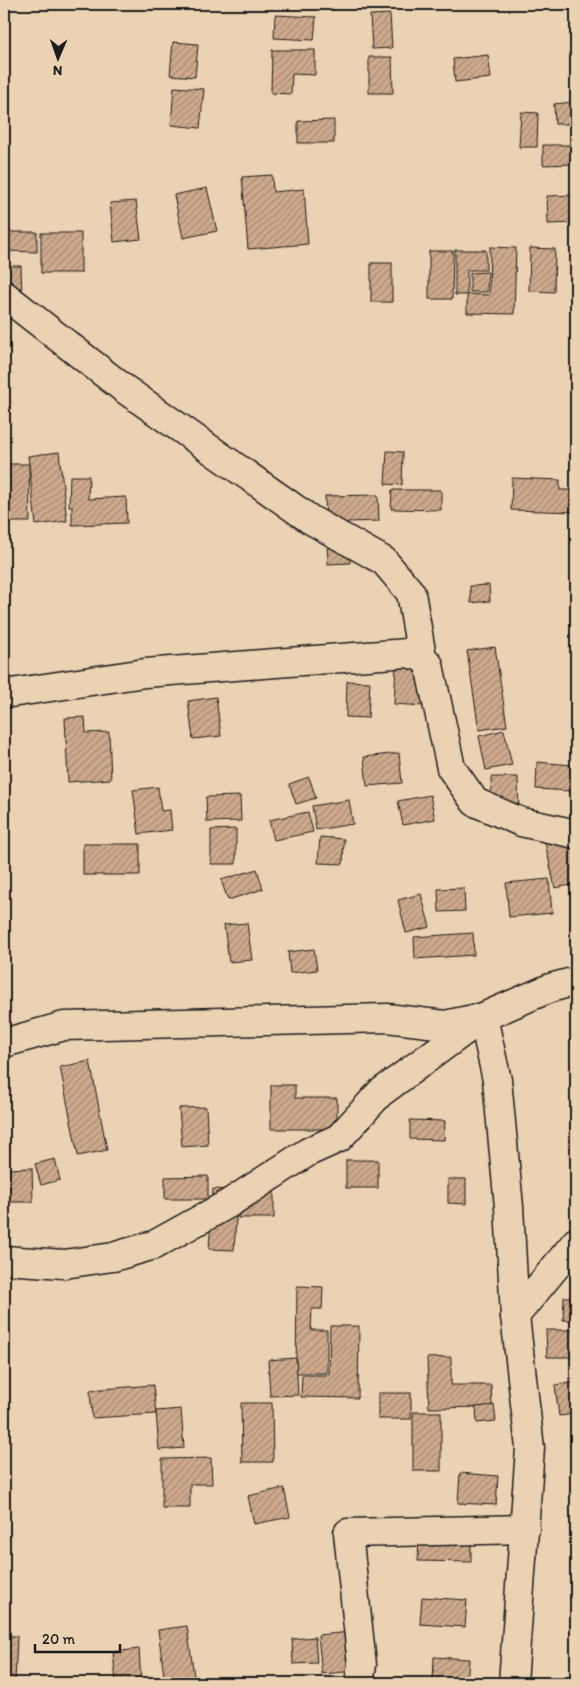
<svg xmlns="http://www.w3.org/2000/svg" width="580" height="1687" viewBox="0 0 580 1687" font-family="Itim,sans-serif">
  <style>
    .building { fill: url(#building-hatch); stroke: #1c1c1c }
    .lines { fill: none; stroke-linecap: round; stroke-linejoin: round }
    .street-casing { stroke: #1c1c1c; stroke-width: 31 }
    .street { stroke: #ebd2b3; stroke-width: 28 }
  </style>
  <defs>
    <pattern id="building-hatch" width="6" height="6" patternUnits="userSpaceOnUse" patternTransform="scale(1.25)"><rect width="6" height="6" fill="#cfaa8c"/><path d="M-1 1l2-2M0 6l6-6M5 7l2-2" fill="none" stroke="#a78a72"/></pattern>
  </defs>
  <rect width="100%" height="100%" fill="#ebd2b3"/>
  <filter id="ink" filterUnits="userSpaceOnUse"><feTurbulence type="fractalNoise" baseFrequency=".02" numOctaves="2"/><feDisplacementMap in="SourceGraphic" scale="10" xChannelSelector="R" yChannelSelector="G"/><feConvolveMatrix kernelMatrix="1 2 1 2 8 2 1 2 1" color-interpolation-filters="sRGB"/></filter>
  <g filter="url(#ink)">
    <g class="building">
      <polygon points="390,14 392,48 372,49 370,15"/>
      <polygon points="275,15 316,17 314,40 274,38"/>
      <polygon points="173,42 198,44 195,77 170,75"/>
      <polygon points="272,50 315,50 315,75 292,74 291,94 271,93"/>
      <polygon points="488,55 491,78 455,82 453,59"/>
      <polygon points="369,57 392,57 393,93 369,93"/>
      <polygon points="174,87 204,89 200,128 171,125"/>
      <polygon points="573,102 575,124 555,124 554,104"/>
      <polygon points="521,112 538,113 537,147 519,147"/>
      <polygon points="334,120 334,143 298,143 298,121"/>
      <polygon points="543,145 576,145 576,164 543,165"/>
      <polygon points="4,159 8,159 9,222 4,223"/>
      <polygon points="272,175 273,192 304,189 308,244 248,249 242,177"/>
      <polygon points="207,188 217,231 183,238 174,195"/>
      <polygon points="576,195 576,223 548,224 547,196"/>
      <polygon points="136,201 141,239 114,242 110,203"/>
      <polygon points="4,232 37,232 37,252 4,251"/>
      <rect x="41" y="233" width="40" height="40"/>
      <polygon points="490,247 516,248 514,314 467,313 467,294 489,295"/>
      <polygon points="530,248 555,249 554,292 529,291"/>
      <polygon points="455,250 486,250 486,270 467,270 467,295 455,295"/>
      <polygon points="429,251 453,251 452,299 429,299"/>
      <rect x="371" y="263" width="21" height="39"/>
      <polygon points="4,266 21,266 22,302 4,302"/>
      <polygon points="488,272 487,292 470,292 470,273"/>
      <rect x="574" y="419" width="2" height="48"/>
      <polygon points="387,451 403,452 402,485 385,484"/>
      <polygon points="59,452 67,521 36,525 28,456"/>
      <polygon points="4,464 29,464 30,522 4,522"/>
      <polygon points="70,476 89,476 88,499 126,497 127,523 72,525 72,506 69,506"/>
      <polygon points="512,478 560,480 560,490 576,490 576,512 511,510"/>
      <polygon points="392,490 441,490 441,510 391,509"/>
      <polygon points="378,495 379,521 348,522 350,563 328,564 325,496"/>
      <polygon points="489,585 490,601 471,603 470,586"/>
      <polygon points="495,647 507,726 479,730 467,651"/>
      <polygon points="396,665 426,666 424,706 394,704"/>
      <polygon points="347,681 370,682 368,718 346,717"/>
      <polygon points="216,697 221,736 193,739 188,701"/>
      <polygon points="85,717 86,733 109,732 111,779 68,782 65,718"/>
      <polygon points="504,730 512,765 486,770 479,736"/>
      <polygon points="399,753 402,783 367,786 364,757"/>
      <polygon points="537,762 572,765 570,791 536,789"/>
      <polygon points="309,777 316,798 296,804 289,784"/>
      <polygon points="491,777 518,777 519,814 492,814"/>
      <polygon points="158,787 161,811 170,810 172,830 139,834 133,790"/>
      <polygon points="430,795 435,819 403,825 398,801"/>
      <polygon points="240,796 241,821 207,822 206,797"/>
      <polygon points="349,800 353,824 316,830 312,806"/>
      <polygon points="308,812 313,832 274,840 269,820"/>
      <polygon points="574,817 576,826 576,884 555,888 541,824"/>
      <polygon points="236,829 236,864 211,864 211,830"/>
      <polygon points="320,837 344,839 343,864 318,863"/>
      <rect x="83" y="844" width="57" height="31"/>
      <polygon points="257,869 263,889 228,900 221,880"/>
      <polygon points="549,879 552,913 509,917 506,883"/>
      <polygon points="464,888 465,911 439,912 438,889"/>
      <polygon points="421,894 430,927 406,933 398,900"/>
      <polygon points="247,923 252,960 229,962 224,925"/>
      <polygon points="473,933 474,955 415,959 414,937"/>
      <polygon points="314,949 317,970 290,973 288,952"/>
      <polygon points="90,1061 107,1150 78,1156 60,1067"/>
      <polygon points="271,1085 295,1085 295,1098 337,1098 337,1129 271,1129"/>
      <polygon points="206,1107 208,1145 182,1147 179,1108"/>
      <polygon points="410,1120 445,1121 444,1140 410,1139"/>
      <polygon points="55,1159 60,1180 41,1185 35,1164"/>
      <rect x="346" y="1160" width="32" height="28"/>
      <polygon points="32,1168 33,1202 4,1202 4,1169"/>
      <polygon points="208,1176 208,1199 165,1199 165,1177"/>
      <polygon points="448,1179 466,1179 466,1204 448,1203"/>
      <polygon points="213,1189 238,1190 234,1250 209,1249"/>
      <polygon points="274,1189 274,1218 238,1218 238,1190"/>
      <polygon points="297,1286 323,1287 322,1309 312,1309 311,1330 327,1330 327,1373 296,1373"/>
      <polygon points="564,1297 576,1297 576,1321 563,1320"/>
      <polygon points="330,1326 359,1326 358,1398 301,1397 302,1375 329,1375"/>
      <polygon points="546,1330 576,1330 576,1357 547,1357"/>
      <polygon points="451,1357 451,1385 491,1385 492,1407 429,1408 427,1358"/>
      <polygon points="296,1358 298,1395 270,1396 268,1360"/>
      <polygon points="576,1382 576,1414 559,1416 555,1385"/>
      <polygon points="153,1385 156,1414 92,1418 90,1390"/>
      <rect x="378" y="1393" width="33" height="26"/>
      <polygon points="241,1403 272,1403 273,1462 242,1462"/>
      <polygon points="494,1405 496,1421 477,1423 476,1407"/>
      <polygon points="181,1409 184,1448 159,1450 156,1411"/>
      <rect x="413" y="1412" width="28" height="59"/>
      <polygon points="211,1458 212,1484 190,1484 190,1508 162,1508 162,1459"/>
      <polygon points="460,1473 498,1476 496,1505 458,1503"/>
      <polygon points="284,1488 290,1517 254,1524 248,1496"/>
      <polygon points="419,1533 471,1535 471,1562 418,1561"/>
      <polygon points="422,1597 467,1600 465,1627 420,1624"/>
      <polygon points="187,1626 195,1683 165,1683 158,1630"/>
      <polygon points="351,1632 355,1671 322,1674 318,1635"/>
      <polygon points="4,1636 17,1636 15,1683 4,1683"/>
      <polygon points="315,1637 317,1663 293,1664 292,1639"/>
      <polygon points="139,1649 141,1683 116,1683 113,1652"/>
      <polygon points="434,1657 469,1659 467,1683 433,1683"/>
    </g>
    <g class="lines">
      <defs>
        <g id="street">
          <polyline points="4,295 123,388 311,520 384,561 411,593 422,657 429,665 451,768 475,802 521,822 576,834"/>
          <polyline points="4,694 145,673 407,653 422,657"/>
          <polyline points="483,1017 497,1080 509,1207 515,1316 530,1448 513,1683"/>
          <polyline points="4,1043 64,1026 387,1018 445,1025 483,1017 550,988 576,981"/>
          <polyline points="4,1260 64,1264 113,1257 154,1245 228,1204 308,1152 339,1138 380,1093 475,1023"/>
          <polyline points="515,1316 576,1242"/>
          <polyline points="359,1683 362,1665 348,1533 525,1529"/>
        </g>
      </defs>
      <use href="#street" class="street-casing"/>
      <use href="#street" class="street"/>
    </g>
  </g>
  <rect width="580" height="1687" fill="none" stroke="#ebd2b3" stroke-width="20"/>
  <rect x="10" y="10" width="560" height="1667" fill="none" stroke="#1c1c1c" stroke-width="2" filter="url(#ink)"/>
  <g transform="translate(58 58) rotate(182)" stroke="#ebd2b3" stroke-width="4" paint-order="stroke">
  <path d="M0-4L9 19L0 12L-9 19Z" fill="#1c1c1c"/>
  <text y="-8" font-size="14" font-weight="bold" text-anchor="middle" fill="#1c1c1c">N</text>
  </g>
  <path d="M35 1644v8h85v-8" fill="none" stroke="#1c1c1c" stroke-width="2.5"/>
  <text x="42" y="1644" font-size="15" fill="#1c1c1c" stroke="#ebd2b3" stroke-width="4" paint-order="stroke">20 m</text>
</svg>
